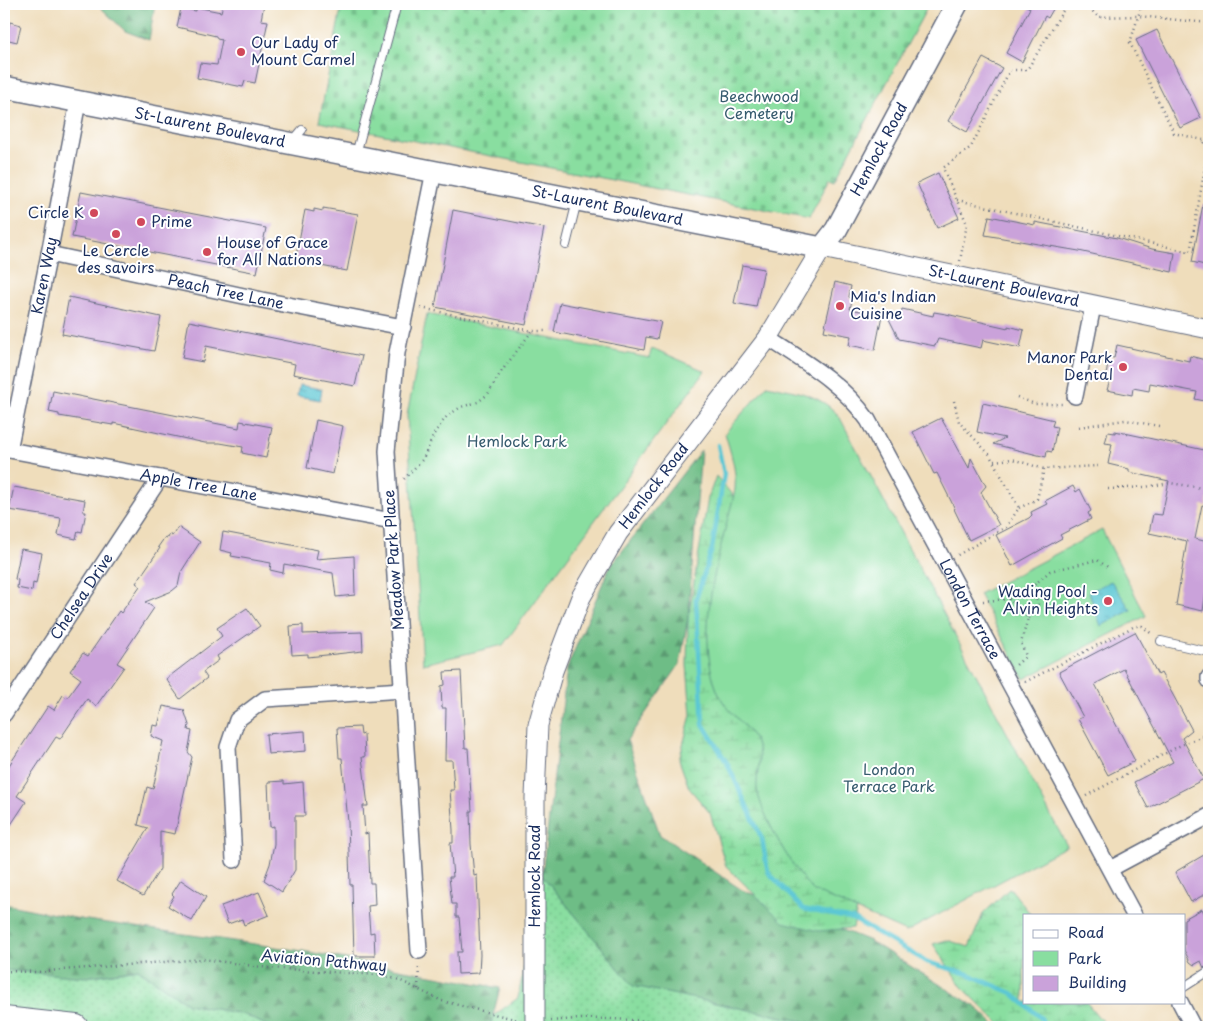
<svg xmlns="http://www.w3.org/2000/svg" width="1213" height="1031" viewBox="0 0 1213 1031" font-family="'Playpen Sans',sans-serif">
  <style>
    .grass { fill: url(#grass-dots); stroke: #52867f }
    .forest { fill: url(#forest-firs); stroke: #447672 }
    .wetland { fill: url(#wetland-marsh); stroke: #52867f }
    .cemetery { fill: url(#cemetery-stones); stroke: #52867f }
    .park { fill: #89dea0; stroke: #52867f }
    .water { fill: url(#water-ripples); stroke: #3b7b99 }
    .lines { fill: none; stroke-linecap: round; stroke-linejoin: round }
    .stream { stroke: #5bc7d4; stroke-width: 4.5 }
    .building { fill: #caa2da }
    .service-casing { stroke: #656c7f; stroke-width: 10 }
    .minor-casing { stroke: #656c7f; stroke-width: 18 }
    .tertiary-casing { stroke: #656c7f; stroke-width: 21 }
    .secondary-casing { stroke: #656c7f; stroke-width: 24 }
    .primary-casing { stroke: #656c7f; stroke-width: 26 }
    .path { stroke: #656c7f; stroke-width: 2.5; stroke-dasharray: 1 4; stroke-linecap: butt }
    .service { stroke: #fff; stroke-width: 8 }
    .minor { stroke: #fff; stroke-width: 15 }
    .tertiary { stroke: #fff; stroke-width: 19 }
    .secondary { stroke: #fff; stroke-width: 21 }
    .primary { stroke: #fff; stroke-width: 24 }
    .poi-dot { fill: #d1495b; stroke: #fff; stroke-width: 2 }
    .labels { text-anchor: middle; stroke-width: 4; stroke-linejoin: round; paint-order: stroke }
    .poi-label { font-size: 15px; fill: #1b2f5e; stroke: #fff; text-anchor: start }
    .park-label { font-size: 15px; fill: #365b6e; stroke: #fff }
    .street-label { font-size: 15px; fill: #1b2f5e; stroke: #fff }
  </style>
  <defs>
    <pattern id="grass-dots" width="8" height="8" patternUnits="userSpaceOnUse" patternTransform="scale(1.25)"><rect width="8" height="8" fill="#89dea0"/><path d="M2 2h.1M6 6h.1" fill="none" stroke="#76bf8c" stroke-width="1.8" stroke-linecap="round"/></pattern>
    <pattern id="forest-firs" width="22" height="20" patternUnits="userSpaceOnUse" patternTransform="scale(1.25)"><rect width="22" height="20" fill="#6ebd86"/><path d="M5 1l3.5 6h-7zM16 11l3.5 6h-7z" fill="#5a9a71"/></pattern>
    <pattern id="wetland-marsh" width="20" height="14" patternUnits="userSpaceOnUse" patternTransform="scale(1.25)"><rect width="20" height="14" fill="#89dea0"/><path d="M1 5h8M5 5V1M11 12h8M15 12V8" fill="none" stroke="#76bf8c"/></pattern>
    <pattern id="cemetery-stones" width="16" height="16" patternUnits="userSpaceOnUse" patternTransform="scale(1.25)"><rect width="16" height="16" fill="#89dea0"/><path d="M2 7V4a2 2 0 0 1 4 0v3zM10 15v-3a2 2 0 0 1 4 0v3z" fill="#76bf8c"/></pattern>
    <pattern id="water-ripples" width="26" height="14" patternUnits="userSpaceOnUse" patternTransform="scale(1.25)"><rect width="26" height="14" fill="#5bc7d4"/><path d="M2 4q2-2 4 0t4 0M15 11q2-2 4 0t4 0" fill="none" stroke="#4aa2af"/></pattern>
  </defs>
  <rect width="100%" height="100%" fill="#fff"/>
  <filter id="ink" filterUnits="userSpaceOnUse"><feTurbulence type="fractalNoise" baseFrequency=".02" numOctaves="2"/><feDisplacementMap in="SourceGraphic" scale="10" xChannelSelector="R" yChannelSelector="G"/><feConvolveMatrix kernelMatrix="1 2 1 2 8 2 1 2 1" color-interpolation-filters="sRGB"/></filter>
  <filter id="wash" filterUnits="userSpaceOnUse"><feTurbulence type="fractalNoise" baseFrequency=".0096" numOctaves="4" result="noise"/><feDisplacementMap in="SourceGraphic" scale="20" xChannelSelector="R" yChannelSelector="G"/><feGaussianBlur stdDeviation="1.12" result="paint"/><feColorMatrix in="noise" values="0 0 0 0 0 0 0 0 0 0 0 0 0 0 0 0 0 1.4 0 .05"/><feComposite in="paint" operator="in"/></filter>
  <g filter="url(#wash)">
    <rect width="100%" height="100%" fill="#efddbb"/>
    <g class="grass">
      <polygon points="542,875 633,985 831,1027 490,1027 493,1016 518,998"/>
      <polygon points="138,969 188,1004 243,1014 270,1027 4,1027 4,970 94,976"/>
    </g>
    <g class="forest">
      <polygon points="97,4 155,4 149,40 125,31"/>
      <polygon points="701,450 688,618 680,664 627,740 660,835 742,890 870,941 976,1007 997,1027 831,1027 633,986 542,875 567,668 609,568"/>
      <polygon points="4,904 80,919 303,951 500,988 490,1027 270,1027 243,1014 188,1004 138,969 85,977 4,970"/>
    </g>
    <g class="wetland">
      <polygon points="716,476 747,512 866,867 853,928 819,931 783,922 726,866 710,813 689,788 679,760 691,715 687,665 688,618 708,498"/>
      <polygon points="1010,888 1031,915 1024,915 1024,1002 1086,1002 1107,1027 1003,1027 962,987 933,944 947,940 969,947 983,914"/>
    </g>
    <polygon class="cemetery" points="342,4 929,4 835,180 830,178 809,219 319,122"/>
    <g class="park">
      <polygon points="427,314 649,358 652,348 705,371 503,645 423,664 407,415"/>
      <path d="M767,385C794,391 820,394 839,416L1067,846L906,932L814,891C795,874 761,815 757,789C756,776 761,762 758,748C753,731 734,717 724,703C716,692 712,676 710,664C703,618 714,573 725,529C728,516 733,502 735,489C737,470 730,451 725,433Z"/>
      <polygon points="1102,530 1146,616 1024,679 979,594"/>
    </g>
    <g class="water">
      <polygon points="299,385 322,389 320,400 297,396"/>
      <polygon points="1111,581 1131,610 1101,626 1089,592"/>
    </g>
    <g class="lines">
      <polyline class="stream" points="718,445 724,474 712,549 696,599 703,724 727,763 746,804 762,839 768,872 803,909 853,919 927,962 968,974 1012,993 1041,1018 1045,1027"/>
    </g>
    <g id="blocks">
      <g class="building">
        <polygon points="223,4 264,4 261,20 268,21 255,83 245,81 243,87 197,78 200,63 217,65 222,40 217,39 216,36 177,27 181,8 196,11 196,7 221,12"/>
        <polygon points="1023,4 1056,4 1048,18 1045,16 1022,62 1006,53 1030,8"/>
        <polygon points="10,22 21,25 17,42 5,39"/>
        <polygon points="1157,30 1201,118 1180,128 1136,40"/>
        <polygon points="983,58 1002,68 967,132 948,121"/>
        <polygon points="938,173 959,218 937,228 917,183"/>
        <polygon points="81,192 266,228 257,273 72,237"/>
        <polygon points="1203,204 1209,204 1209,266 1192,262"/>
        <polygon points="323,208 358,214 347,271 295,261 305,210 314,212 314,209 323,211"/>
        <polygon points="453,210 544,228 526,325 435,307"/>
        <polygon points="989,216 1035,225 1035,222 1117,238 1152,249 1175,253 1172,272 1079,251 985,235"/>
        <polygon points="742,265 764,269 756,307 734,303"/>
        <polygon points="835,282 851,286 849,297 852,300 850,309 882,315 875,350 849,345 851,336 824,331"/>
        <polygon points="69,297 161,317 154,351 62,334"/>
        <polygon points="560,303 661,322 657,339 646,337 644,350 554,332"/>
        <polygon points="902,309 933,316 934,312 946,314 1008,328 1008,326 1024,330 1020,348 983,340 981,348 938,339 935,346 899,339 888,317 900,319"/>
        <polygon points="189,321 362,356 355,386 293,374 295,364 206,346 203,362 182,358"/>
        <polygon points="1117,345 1189,361 1190,356 1209,361 1209,402 1195,399 1197,392 1150,383 1149,391 1133,388 1132,395 1107,390 1111,377 1106,376 1109,357 1114,358"/>
        <polygon points="53,391 239,428 240,421 272,427 266,458 242,453 243,447 220,443 205,443 113,423 113,425 59,416 59,414 49,412"/>
        <polygon points="983,403 1054,420 1052,426 1057,427 1052,452 1047,451 1046,457 993,444 1005,438 977,432"/>
        <polygon points="941,418 969,468 971,458 986,486 981,492 999,525 969,540 954,509 955,509 937,473 934,474 913,432"/>
        <polygon points="316,420 343,426 333,474 307,468"/>
        <polygon points="1115,431 1209,451 1209,491 1206,506 1202,505 1195,539 1209,542 1209,570 1203,611 1176,605 1187,541 1149,533 1153,514 1162,515 1169,481 1129,472 1129,469 1108,464 1112,444 1105,443 1108,432 1115,433"/>
        <polygon points="1073,486 1076,492 1080,489 1091,511 1088,513 1091,519 1060,535 1062,538 1012,566 996,535 1029,518 1032,515 1031,512 1047,504 1045,501"/>
        <polygon points="14,487 85,500 83,512 86,512 82,532 78,531 76,539 58,535 61,518 9,510"/>
        <polygon points="178,527 200,542 181,572 178,586 172,591 145,602 154,608 117,663 124,667 96,706 87,699 60,739 56,737 17,796 26,802 4,835 4,773 48,706 54,710 63,695 67,698 81,679 70,671 83,653 88,656 119,611 121,613 140,586 136,583 160,548 158,547 165,537 167,538 169,534 172,536"/>
        <polygon points="223,532 318,550 316,559 354,556 355,595 336,597 333,573 284,564 283,573 270,570 271,563 231,556 232,553 220,550"/>
        <polygon points="21,549 42,553 36,584 33,583 32,591 17,588 18,580 15,579"/>
        <polygon points="247,608 260,626 217,656 219,660 203,672 207,678 180,699 166,679 222,636 217,628"/>
        <polygon points="303,625 303,634 362,632 363,651 308,657 308,654 292,655 290,626"/>
        <polygon points="1135,632 1158,675 1161,673 1192,730 1182,738 1204,779 1148,808 1134,782 1173,762 1124,669 1095,684 1135,761 1108,775 1078,719 1083,717 1059,672"/>
        <polygon points="461,671 465,748 468,748 472,811 470,811 471,844 474,876 477,875 480,955 479,973 458,974 457,952 462,952 459,917 456,917 456,904 452,904 449,877 453,877 450,843 453,843 453,830 450,790 454,790 452,760 445,760 446,708 442,708 441,686 445,685 444,672"/>
        <polygon points="163,706 184,710 189,725 188,730 192,731 188,752 192,757 175,834 160,831 160,869 143,896 117,881 148,828 138,825 147,787 153,789 163,741 151,736 153,725 158,726"/>
        <polygon points="360,727 361,735 364,734 365,757 362,757 368,806 363,806 365,834 368,833 370,883 374,883 375,905 368,906 370,933 374,932 375,956 354,956 352,885 350,885 348,822 342,758 339,758 337,728"/>
        <polygon points="305,731 306,751 268,754 266,734"/>
        <polygon points="284,781 284,784 303,782 305,816 295,816 295,870 282,892 264,880 270,864 274,844 274,826 270,827 268,782"/>
        <polygon points="1209,852 1209,892 1191,902 1175,872"/>
        <polygon points="181,880 206,897 192,921 168,906 174,896 172,894"/>
        <polygon points="259,892 269,915 244,925 242,919 228,924 221,906"/>
        <polygon points="1202,909 1209,922 1209,965 1204,968 1201,961 1194,965 1190,962 1184,950 1184,919"/>
      </g>
    </g>
  </g>
  <g filter="url(#ink)">
    <use href="#blocks" fill-opacity="0" stroke="#656c7f" stroke-width="1"/>
    <g class="lines">
      <defs>
        <g id="service">
          <polyline points="292,142 302,130"/>
          <polyline points="356,154 397,4"/>
          <polyline points="566,245 577,201"/>
          <polyline points="1161,641 1209,652"/>
          <polyline points="1184,987 1209,971"/>
        </g>
        <g id="minor">
          <path id="s1" d="M49,254L262,300L403,327"/>
          <path id="s2" d="M768,338C805,362 842,383 868,420L1134,915"/>
          <polyline points="1075,396 1093,306"/>
          <path id="s3" d="M4,449L392,521"/>
          <path id="s4" d="M9,450L49,254L78,102"/>
          <polyline points="1209,677 1209,680"/>
          <path id="s5" d="M4,714L160,478"/>
          <polyline points="234,860 228,747 237,720 265,699 403,690"/>
          <polyline points="1110,869 1209,816"/>
          <polyline points="419,951 387,451 397,353 434,171"/>
          <polyline points="1180,1002 1193,1027"/>
        </g>
        <g id="tertiary">
          <path id="s6" d="M535,1027V798L538,725L553,671L581,597L618,533L768,338L822,248L1209,329"/>
        </g>
        <g id="secondary">
          <path id="s7" d="M4,87L822,248L836,230L957,4"/>
        </g>
        <polyline id="primary" points="4,1019 76,1027"/>
      </defs>
      <use href="#service" class="service-casing"/>
      <use href="#minor" class="minor-casing"/>
      <use href="#tertiary" class="tertiary-casing"/>
      <use href="#secondary" class="secondary-casing"/>
      <use href="#primary" class="primary-casing"/>
      <g class="path">
        <polyline points="1086,4 1098,17 1138,16 1209,23"/>
        <polyline points="1142,4 1130,43 1174,133 1203,140 1209,136"/>
        <polyline points="957,200 1190,252 1208,150 1203,140"/>
        <polyline points="960,261 967,224 943,168 971,147 1010,70 1027,70 1067,4"/>
        <polyline points="421,308 532,331 547,331"/>
        <polyline points="1017,397 1035,404 1064,404"/>
        <polyline points="954,401 959,422 989,454 1019,508 1006,527 956,556"/>
        <polyline points="1079,427 1125,420 1159,426"/>
        <polyline points="994,461 1012,459 1044,469 1098,466"/>
        <polyline points="404,479 423,459 435,432 447,416 461,407 478,402 488,394 501,372 532,331"/>
        <polyline points="1108,489 1145,487 1170,483 1209,489"/>
        <polyline points="1019,508 1037,499 1044,469"/>
        <polyline points="1009,599 1023,595 1050,571 1097,560 1108,567"/>
        <polyline points="983,601 1009,599 1028,618 1021,643 1026,656 1016,665"/>
        <polyline points="1028,618 1040,610 1032,587"/>
        <polyline points="1025,682 1135,626 1142,626 1153,635"/>
        <polyline points="1086,796 1179,746 1209,733"/>
        <polyline points="4,971 36,972 203,959 269,968 379,975 397,979 442,1001 518,1020"/>
        <polyline points="418,989 419,965"/>
        <path d="M551,1021C598,1016 648,1020 695,1027"/>
      </g>
      <use href="#service" class="service"/>
      <use href="#minor" class="minor"/>
      <use href="#tertiary" class="tertiary"/>
      <use href="#secondary" class="secondary"/>
      <use href="#primary" class="primary"/>
    </g>
  </g>
  <g class="poi-dot">
    <circle cx="241" cy="52" r="5"/>
    <circle cx="94" cy="213" r="5"/>
    <circle cx="141" cy="222" r="5"/>
    <circle cx="116" cy="234" r="5"/>
    <circle cx="207" cy="252" r="5"/>
    <circle cx="840" cy="306" r="5"/>
    <circle cx="1123" cy="367" r="5"/>
    <circle cx="1108" cy="601" r="5"/>
  </g>
  <g class="labels">
    <g class="poi-label">
      <text x="251" y="48">Our Lady of<tspan x="251" dy="17">Mount Carmel</tspan></text>
      <text x="84" y="218" text-anchor="end">Circle K</text>
      <text x="151" y="227">Prime</text>
      <text x="217" y="248">House of Grace<tspan x="217" dy="17">for All Nations</tspan></text>
      <text x="116" y="256" text-anchor="middle">Le Cercle<tspan x="116" dy="17">des savoirs</tspan></text>
      <text x="850" y="302">Mia's Indian<tspan x="850" dy="17">Cuisine</tspan></text>
      <text x="1113" y="363" text-anchor="end">Manor Park<tspan x="1113" dy="17">Dental</tspan></text>
      <text x="1098" y="597" text-anchor="end">Wading Pool -<tspan x="1098" dy="17">Alvin Heights</tspan></text>
    </g>
    <g class="park-label">
      <text x="759" y="102">Beechwood<tspan x="759" dy="17">Cemetery</tspan></text>
      <text x="517" y="447">Hemlock Park</text>
      <text x="889" y="775">London<tspan x="889" dy="17">Terrace Park</tspan></text>
    </g>
    <g class="street-label">
      <text dy="5" stroke="none"><textPath href="#s7" startOffset="210">St-Laurent Boulevard</textPath></text>
      <text dy="5" stroke="none"><textPath href="#s7" startOffset="948">Hemlock Road</textPath></text>
      <text dy="5" stroke="none"><textPath href="#s7" startOffset="615">St-Laurent Boulevard</textPath></text>
      <text dy="5" stroke="none"><textPath href="#s4" startOffset="178">Karen Way</textPath></text>
      <text dy="5" stroke="none"><textPath href="#s6" startOffset="1048">St-Laurent Boulevard</textPath></text>
      <text dy="5" stroke="none"><textPath href="#s1" startOffset="181">Peach Tree Lane</textPath></text>
      <text dy="5" stroke="none"><textPath href="#s3" startOffset="198">Apple Tree Lane</textPath></text>
      <text dy="5" stroke="none"><textPath href="#s6" startOffset="570">Hemlock Road</textPath></text>
      <text transform="translate(394 560) rotate(-94)" y="5">Meadow Park Place</text>
      <text dy="5" stroke="none"><textPath href="#s5" startOffset="141">Chelsea Drive</textPath></text>
      <text dy="5" stroke="none"><textPath href="#s2" startOffset="345">London Terrace</textPath></text>
      <text transform="translate(535 876) rotate(-90)" y="5">Hemlock Road</text>
      <text transform="translate(324 961) rotate(5)" y="5">Aviation Pathway</text>
    </g>
  </g>
  <rect width="1213" height="1031" fill="none" stroke="#fff" stroke-width="20"/>
  <rect x="1023" y="914" width="162" height="90" fill="#ffffff" stroke="#a4acbf"/>
  <rect x="1033" y="930" width="25" height="8" fill="#ffffff" stroke="#a4acbf"/>
  <text x="1068" y="938" font-size="15" fill="#1b2f5e">Road</text>
  <rect x="1033" y="951" width="25" height="15" fill="#89dea0" stroke="#a4acbf"/>
  <text x="1068" y="964" font-size="15" fill="#1b2f5e">Park</text>
  <rect x="1033" y="976" width="25" height="15" fill="#caa2da" stroke="#a4acbf"/>
  <text x="1068" y="988" font-size="15" fill="#1b2f5e">Building</text>
</svg>
